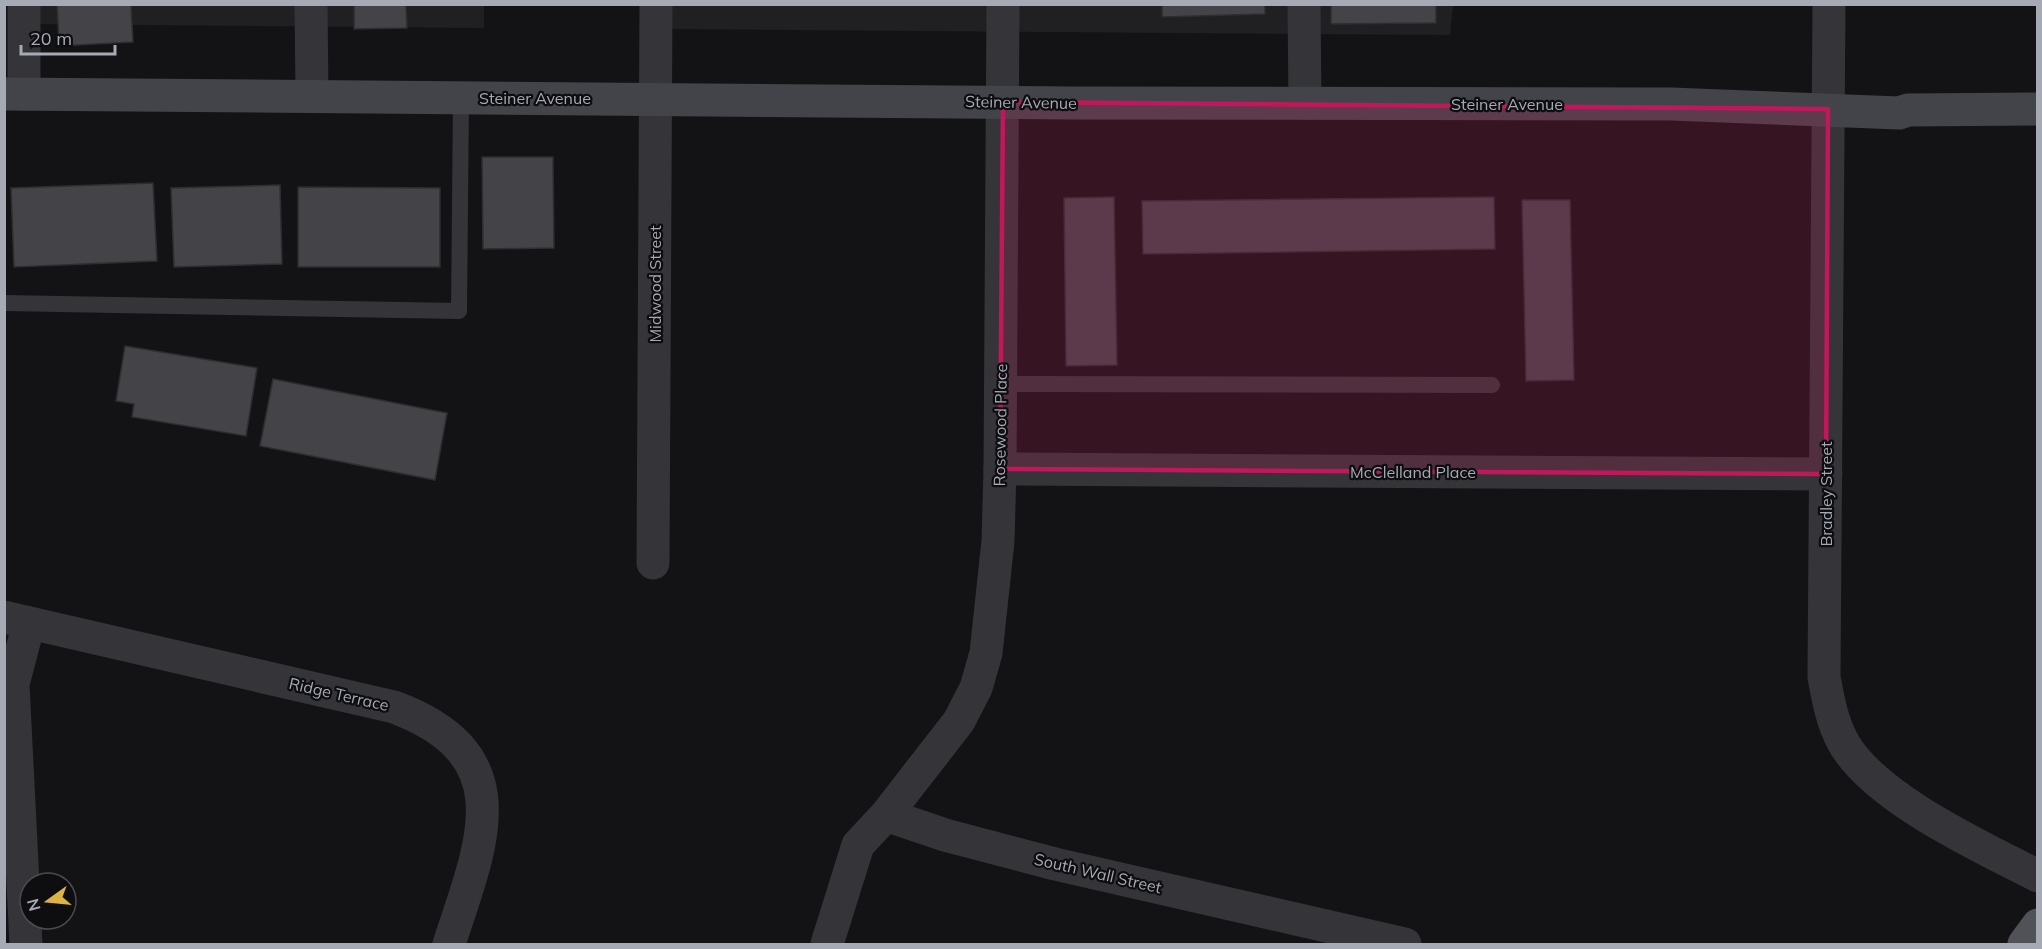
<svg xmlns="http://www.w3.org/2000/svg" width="2042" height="949" viewBox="0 0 2042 949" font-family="Mulish,sans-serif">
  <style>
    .built { fill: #201f22 }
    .building { fill: #434348; stroke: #2e2e30; stroke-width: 1.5 }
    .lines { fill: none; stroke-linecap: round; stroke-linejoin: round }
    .lane { stroke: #353539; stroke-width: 16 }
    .street { stroke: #353539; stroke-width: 33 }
    .secondary { stroke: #434449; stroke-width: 33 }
    .primary { stroke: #515258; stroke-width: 33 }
    .marked { fill: #c2185b; fill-opacity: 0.2; stroke: #c2185b; stroke-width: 4.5; stroke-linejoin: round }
    .labels { text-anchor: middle; stroke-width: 4.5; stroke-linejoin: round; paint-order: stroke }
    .street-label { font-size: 16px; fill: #a6aab4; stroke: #0e0e10 }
  </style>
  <rect width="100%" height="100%" fill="#131315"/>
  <g class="built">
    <polygon points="24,4 484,5 484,28 23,24"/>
    <polygon points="658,4 1453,5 1450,35 658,29"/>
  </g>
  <g class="building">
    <polygon points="57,4 131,4 133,42 59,46"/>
    <polygon points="354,4 406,4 407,28 354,29"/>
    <polygon points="1162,4 1265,4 1265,14 1162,17"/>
    <polygon points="1331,4 1436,4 1436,23 1331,24"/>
    <polygon points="482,157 553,157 554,248 483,249"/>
    <polygon points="153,183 157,261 14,267 11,188"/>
    <polygon points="280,185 282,264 174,267 171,188"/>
    <polygon points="298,187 440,188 440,267 298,267"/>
    <polygon points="1114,197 1117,365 1066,366 1064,198"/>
    <polygon points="1494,197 1495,249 1143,254 1142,201"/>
    <polygon points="1522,200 1570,200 1574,380 1526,381"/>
    <polygon points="125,346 257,368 246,436 132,417 134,404 116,401"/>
    <polygon points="273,379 447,413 435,480 260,446"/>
  </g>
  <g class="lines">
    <g class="lane">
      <polyline points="4,303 459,311 461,98"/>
      <polyline points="1001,384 1492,385"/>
    </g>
    <g class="street">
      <polyline points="311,4 312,96"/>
      <polyline points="1304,4 1305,103"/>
      <path d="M1829,4L1824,677C1828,699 1832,722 1843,742C1874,798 1982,847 2038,876"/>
      <polyline points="24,94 24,4"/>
      <polyline points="1000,469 1826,474"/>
      <polyline points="653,563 656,4"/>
      <path d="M4,617L394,707C523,755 482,843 449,944"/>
      <polyline points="886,815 945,835 1055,864 1405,944"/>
      <polyline points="26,944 13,684 29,623"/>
      <polyline points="827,944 858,845 886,815 959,721 976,688 986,653 998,541 1000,469 1003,4"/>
    </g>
    <polyline class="secondary" points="4,94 1072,103 1671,104 1899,113 1908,110 2038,109"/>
    <polyline class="primary" points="2024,944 2038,925"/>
  </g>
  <path class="marked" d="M1003,102L1828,109L1826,474L1000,469Z"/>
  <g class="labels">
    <g class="street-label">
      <text x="535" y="104">Steiner Avenue</text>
      <text transform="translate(1021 102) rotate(1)" y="6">Steiner Avenue</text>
      <text x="1507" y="110">Steiner Avenue</text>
      <text transform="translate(655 284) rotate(-90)" y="6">Midwood Street</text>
      <text transform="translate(1000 425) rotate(-89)" y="6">Rosewood Place</text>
      <text x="1413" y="478">McClelland Place</text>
      <text transform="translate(1826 494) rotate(-90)" y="6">Bradley Street</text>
      <text transform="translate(339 694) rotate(13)" y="6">Ridge Terrace</text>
      <text transform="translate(1098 873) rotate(13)" y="6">South Wall Street</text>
    </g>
  </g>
  <rect width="2042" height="949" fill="none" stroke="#a6aab4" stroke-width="12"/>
  <g transform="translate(48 901) rotate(255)"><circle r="28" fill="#0e0e10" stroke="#4b4c52" stroke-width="1.5"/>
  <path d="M0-4.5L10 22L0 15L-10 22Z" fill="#ddb343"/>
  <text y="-9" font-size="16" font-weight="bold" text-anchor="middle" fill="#a6aab4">N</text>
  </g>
  <path d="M21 45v9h94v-9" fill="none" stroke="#a6aab4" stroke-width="3"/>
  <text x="30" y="45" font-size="18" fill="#a6aab4" stroke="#0e0e10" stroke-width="4.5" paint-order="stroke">20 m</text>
</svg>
